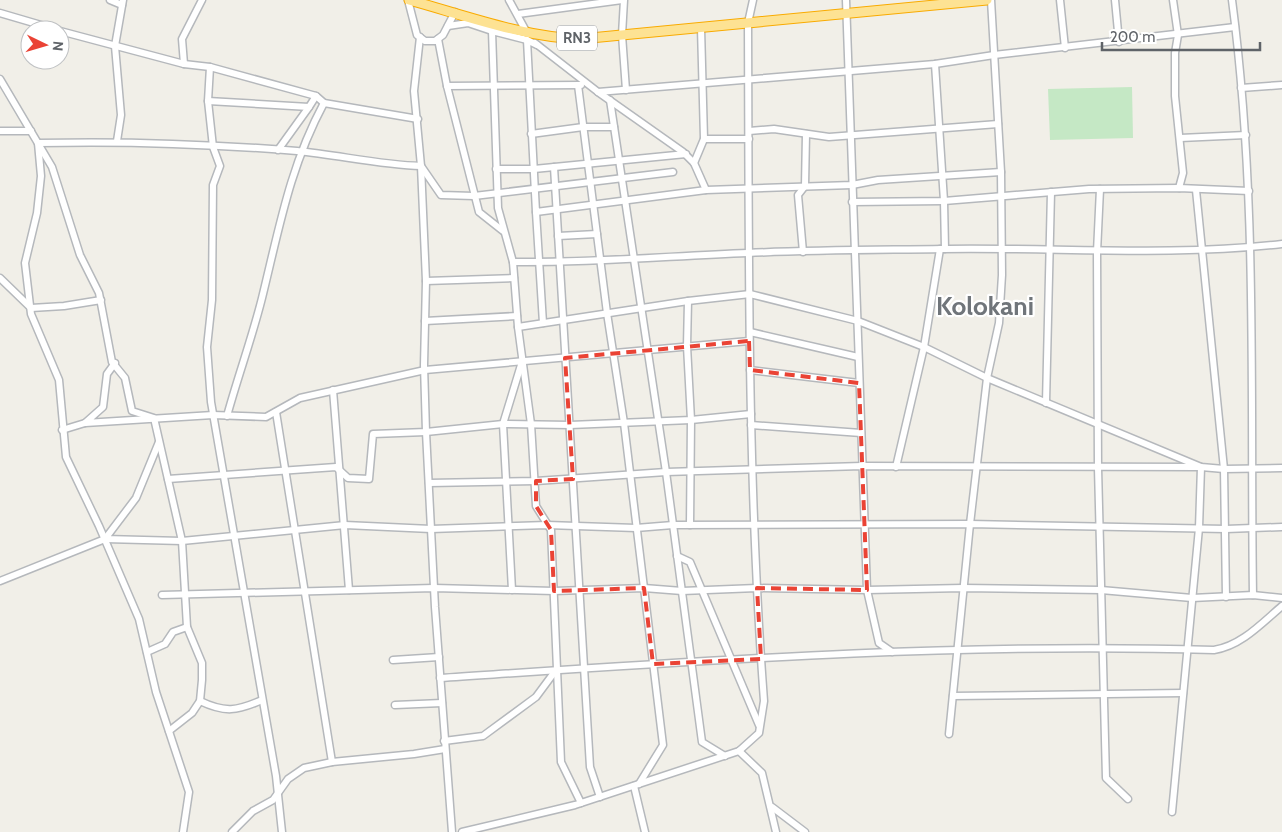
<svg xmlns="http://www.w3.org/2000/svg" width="1282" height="832" viewBox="0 0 1282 832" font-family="Cabin,sans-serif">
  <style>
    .park { fill: #c5e8c5 }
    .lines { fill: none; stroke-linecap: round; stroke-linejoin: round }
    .minor-casing { stroke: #b5b8bc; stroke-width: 9 }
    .highway-casing { stroke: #f9ab00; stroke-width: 11 }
    .minor { stroke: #fff; stroke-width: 6 }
    .highway { stroke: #fde293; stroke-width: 9 }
    .marked { fill: none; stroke: #ea4335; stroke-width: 4; stroke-dasharray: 10 6; stroke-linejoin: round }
    .labels { text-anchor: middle; stroke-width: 4.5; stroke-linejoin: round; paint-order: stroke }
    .shield { fill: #fff; stroke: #8f9295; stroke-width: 1 }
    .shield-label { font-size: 15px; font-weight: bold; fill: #5f6368 }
    .town-label { font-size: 26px; font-weight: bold; fill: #70757a; stroke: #fff }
  </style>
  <rect width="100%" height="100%" fill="#f1efe8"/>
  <polygon class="park" points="1132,87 1133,138 1050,140 1048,89"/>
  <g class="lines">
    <defs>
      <g id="minor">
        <polyline points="110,0 122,5"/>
        <polyline points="408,0 417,35 425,41 435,41 443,35 455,12"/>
        <polyline points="509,0 527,33"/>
        <polyline points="624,0 622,35 626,90"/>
        <polyline points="846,0 867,590 879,643 892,652"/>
        <polyline points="1060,0 1065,48"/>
        <polyline points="1115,0 1119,42"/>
        <polyline points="1173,0 1178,35 1175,53 1175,96 1183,173 1179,188"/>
        <path d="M1232,0C1258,197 1250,396 1253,595"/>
        <polyline points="0,13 58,30"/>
        <polyline points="518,14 622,0"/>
        <polyline points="448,26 468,23 492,31"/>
        <polyline points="60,31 184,64 210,67 316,96 324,103 418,119"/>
        <polyline points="420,37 414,91 421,166 426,281 424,365 426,432 435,607 452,832"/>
        <polyline points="438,39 447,86 479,212 503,231"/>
        <polyline points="527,40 492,31 498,208 513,262 518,327 531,424 536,506 551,530 561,762 581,803"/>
        <polyline points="535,43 598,92 683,152 694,163 706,190"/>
        <polyline points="537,45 527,40 536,212 706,190 852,185 878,180 1001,172"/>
        <polyline points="184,64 182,39 202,0"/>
        <polyline points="935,64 944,201 945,249"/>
        <polyline points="210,67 208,101 213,147 220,166 213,185 212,300 207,347 211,402 276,776 282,832"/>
        <polyline points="0,79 52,167 80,255 99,293 112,362 125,378 132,411 154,418 182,541 187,627 202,663 202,680 200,701 192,713 169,731"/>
        <polyline points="578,85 607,313 624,423 663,745 639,784"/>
        <polyline points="447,86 581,85"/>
        <polyline points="1241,88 1282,85"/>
        <polyline points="598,92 935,64 994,55 1235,27"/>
        <polyline points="610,100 666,472 702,742 725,756"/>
        <polyline points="208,101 309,107 316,96"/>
        <polyline points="0,131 31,131"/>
        <polyline points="749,131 774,129 829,137 998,124"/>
        <polyline points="531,134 583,127 614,127"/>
        <polyline points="1180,138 1246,135"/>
        <polyline points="704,139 749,139"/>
        <polyline points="117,141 121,115 115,46 123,0"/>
        <polyline points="278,150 309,107"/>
        <polyline points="694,163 704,139 701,28"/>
        <polyline points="554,167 590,767 600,797"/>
        <polyline points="496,169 534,169 686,154"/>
        <polyline points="1100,189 1097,252 1098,468 1106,778 1128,799"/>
        <polyline points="1196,190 1224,469 1226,597"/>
        <polyline points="852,202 944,201 1089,189 1179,188 1249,191"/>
        <polyline points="536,212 543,323"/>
        <polyline points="558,236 597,234"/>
        <polyline points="803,252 798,195 805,186 806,134"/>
        <path d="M513,262C591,263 670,256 748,253C813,250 877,250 942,249C1055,247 1169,257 1282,244"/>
        <polyline points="0,278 31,308 64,306 101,300"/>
        <polyline points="426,281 514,278"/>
        <polyline points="688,301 687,346 691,420 690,525"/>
        <polyline points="425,321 517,316"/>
        <polyline points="518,327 688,301 750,294 858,321 924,347 987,378 1201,467 1224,469 1282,468"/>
        <polyline points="750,332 858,357"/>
        <polyline points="115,363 107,374 103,407 85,423 213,415 266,417 300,398 425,370 749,341"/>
        <polyline points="750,370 859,383"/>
        <polyline points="333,390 349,590"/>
        <polyline points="1046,403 1051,192"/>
        <polyline points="276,412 332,762"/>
        <path d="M227,416C238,376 252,338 262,298C279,229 290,166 324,103"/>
        <polyline points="751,425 861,433"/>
        <polyline points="62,430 85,423"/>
        <polyline points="159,442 136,498 105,539 182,541 345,525 431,529 547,525 636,528 673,525 970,524 1226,529 1282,527"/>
        <polyline points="896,467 924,347 940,249"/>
        <polyline points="168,479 336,467 348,478 369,479 373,434 426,432 503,424 570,425 691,420 751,414"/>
        <polyline points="429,483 536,481 666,472 862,466 1201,467 1199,528 1172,812"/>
        <polyline points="677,556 690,562 759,725"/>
        <polyline points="0,581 105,539"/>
        <polyline points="512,590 503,424 521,365"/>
        <polyline points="162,595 434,588 554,591 644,588 682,591 757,588 867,590 963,588 1101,590 1192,598 1253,595 1282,598"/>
        <polyline points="147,652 165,644 173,632 187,627"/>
        <polyline points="393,660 439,657"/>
        <path d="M440,678C698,661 956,642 1214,650C1241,646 1262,623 1282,606"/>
        <polyline points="953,696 1183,693"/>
        <path d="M200,701C225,713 237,711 262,700"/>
        <polyline points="395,705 442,703"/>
        <polyline points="949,734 970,524 987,378 999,323 1002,275 1001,172 991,0"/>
        <polyline points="444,741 483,736 536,697 556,670"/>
        <polyline points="739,751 762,773 776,832"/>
        <polyline points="634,786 645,832"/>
        <polyline points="772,807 805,832"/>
        <path d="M183,832L189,792L156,692L139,619L99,526L66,457L59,380L31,314L25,263L37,213L41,176L38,143C124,141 211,144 297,151C339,155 380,165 421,166L441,195L474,196L673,172"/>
        <polyline points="232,832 253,811 273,800 288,779 304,768 332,762 414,754 445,749"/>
        <path d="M462,832L575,805L739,751L759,733L764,701C747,476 749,249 748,23L753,0"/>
      </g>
      <path id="highway" d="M409,0C464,15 522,37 580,39L987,0"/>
    </defs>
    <use href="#minor" class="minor-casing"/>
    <use href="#highway" class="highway-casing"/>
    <use href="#minor" class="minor"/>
    <use href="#highway" class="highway"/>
  </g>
  <path class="marked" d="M749,341L750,370L859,383L867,590L757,588L761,659L653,664L644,588L554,591L551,530L536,506V481L573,479L565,358Z"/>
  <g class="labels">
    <rect class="shield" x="557" y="25.5" width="40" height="25" rx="4"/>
    <g class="shield-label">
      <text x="577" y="43">RN3</text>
    </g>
    <g class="town-label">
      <text x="985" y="315">Kolokani</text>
    </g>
  </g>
  <g transform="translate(45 45) rotate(95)"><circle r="24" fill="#ffffff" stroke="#bfc1c3"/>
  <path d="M0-4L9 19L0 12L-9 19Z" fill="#ea4335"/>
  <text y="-8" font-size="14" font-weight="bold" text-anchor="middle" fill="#5f6368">N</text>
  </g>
  <path d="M1102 42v8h158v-8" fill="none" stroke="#5f6368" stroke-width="2.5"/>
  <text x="1110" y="42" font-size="15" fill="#5f6368" stroke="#ffffff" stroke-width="4" paint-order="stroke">200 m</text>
</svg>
